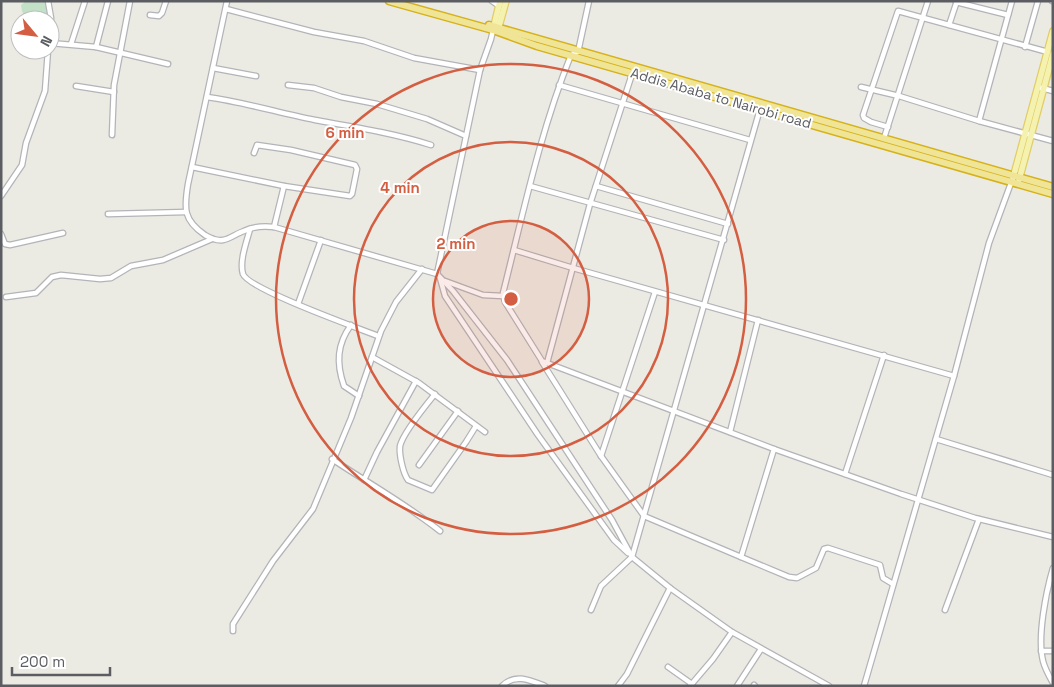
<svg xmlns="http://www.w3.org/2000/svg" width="1054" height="687" viewBox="0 0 1054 687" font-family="'Space Grotesk',sans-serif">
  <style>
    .green { fill: #c2e1c6 }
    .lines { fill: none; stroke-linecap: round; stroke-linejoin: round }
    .minor-casing { stroke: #b3b4b9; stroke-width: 7 }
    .major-casing { stroke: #e0cd68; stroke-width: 8 }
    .highway-casing { stroke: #d5b11a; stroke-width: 9 }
    .minor { stroke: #fff; stroke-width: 4.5 }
    .major { stroke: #f5f2af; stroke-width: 5.5 }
    .highway { stroke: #f0e496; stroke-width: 6 }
    .ring { fill: none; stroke: #d45e41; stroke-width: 2.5 }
    .labels { text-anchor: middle; stroke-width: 4; stroke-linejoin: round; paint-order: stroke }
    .street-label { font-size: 14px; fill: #5b5d62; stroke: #fff }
    .centre { fill: #d45e41; stroke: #fff; stroke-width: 2.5 }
    .ring-label { font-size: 15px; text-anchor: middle; font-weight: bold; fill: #d45e41; stroke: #fff; stroke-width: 4; stroke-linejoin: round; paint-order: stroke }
  </style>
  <rect width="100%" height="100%" fill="#ecebe3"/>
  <polygon class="green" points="26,1 45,1 48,15 47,20 26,20 22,11 21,5"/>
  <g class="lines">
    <defs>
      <g id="minor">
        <polyline points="48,1 51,18 50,31"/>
        <path d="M227,1L188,184C184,208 183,220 205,235C210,238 216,241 223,240C230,239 237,233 244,231C254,226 264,226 274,227L437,274L480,70L491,39L493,30"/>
        <polyline points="492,1 499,6"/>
        <path d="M589,1L578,52L571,55C540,132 523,214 503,293L505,302L542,361L547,363L774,449L901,494L975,518L1053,537"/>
        <polyline points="1052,1 1053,1"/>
        <polyline points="956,2 1008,15"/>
        <polyline points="226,9 314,32 364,41 414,58 480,70"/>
        <polyline points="150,15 159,16 162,13 166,1"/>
        <polyline points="949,25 957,1"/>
        <polyline points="50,43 96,47 168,64"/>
        <polyline points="71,44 85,1"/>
        <polyline points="96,47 108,1"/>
        <polyline points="1025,47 1038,1"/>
        <polyline points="213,68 256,76"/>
        <polyline points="288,85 314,88 341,97 377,104 427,119 466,136"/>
        <polyline points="559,85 750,140"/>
        <polyline points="76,86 114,92"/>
        <polyline points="861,87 899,96 979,121 1053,141"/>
        <polyline points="1038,87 1053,91"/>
        <path d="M207,97C244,102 279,113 315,120C354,127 393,133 431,145"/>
        <polyline points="979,121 1012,1"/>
        <polyline points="888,127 871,122 864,118 863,115 898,11 1048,52"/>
        <polyline points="112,135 114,85 130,1"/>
        <polyline points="884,138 928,1"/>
        <polyline points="192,167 284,186 350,196 352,194 357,169 355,165 291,150 257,145 254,153"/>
        <polyline points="530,186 724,240"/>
        <polyline points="596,186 728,224"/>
        <polyline points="1,196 22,165 26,143 45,91 48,50"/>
        <polyline points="108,214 186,212"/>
        <polyline points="274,227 284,186"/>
        <path d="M250,229C247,241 239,261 243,274C248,289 358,328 378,336"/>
        <polyline points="1,234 5,244 10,245 63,233"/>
        <polyline points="514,250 573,268 954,376"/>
        <polyline points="437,274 453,291 507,360 612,520 632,557 670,588 732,632 829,686"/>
        <polyline points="440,278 445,296 538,435 614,540 628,553"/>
        <polyline points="445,281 483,295 503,296"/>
        <polyline points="6,297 36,293 52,277 61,275 100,279 111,278 131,266 163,260 212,239"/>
        <polyline points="298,304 321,240"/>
        <path d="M351,325C337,344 336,363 344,386L359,396"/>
        <polyline points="372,357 419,383 485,432"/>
        <polyline points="542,362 601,456 644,516 741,557 774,449"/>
        <polyline points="547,363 590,204 633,71"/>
        <path d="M435,394C426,405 403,433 400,446C399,455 403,473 408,480L432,490L466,442L476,426"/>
        <polyline points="730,432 758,320"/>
        <polyline points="936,439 1053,475"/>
        <polyline points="601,456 655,292"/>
        <path d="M332,459C368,483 406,504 440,531"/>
        <polyline points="419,465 458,411"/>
        <polyline points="845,474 884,355"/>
        <polyline points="364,480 377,452 416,381"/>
        <polyline points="741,557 789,577 797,578 816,568 824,549 828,548 880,565 883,578 893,584"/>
        <path d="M1053,568C1046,592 1037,637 1043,661C1045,669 1049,676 1053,683"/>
        <polyline points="591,610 601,586 632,557 760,109"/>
        <polyline points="945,610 979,519"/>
        <polyline points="233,631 233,624 273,561 313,509 351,418 381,331 396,302 422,269"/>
        <polyline points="1041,651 1053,651"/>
        <polyline points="668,667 692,684"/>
        <polyline points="754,685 755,686"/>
        <path d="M502,686C515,673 530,680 545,686"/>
        <polyline points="618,686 627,674 670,588"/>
        <polyline points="690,686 713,659 732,632"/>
        <polyline points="737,686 761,649"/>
        <polyline points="864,686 954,376 989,243 1011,183"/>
      </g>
      <g id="major">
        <polyline points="493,30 500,1"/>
        <polyline points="498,30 506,1"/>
        <polyline points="1013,178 1053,31"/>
        <polyline points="1019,180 1053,54"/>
      </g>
      <g id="highway">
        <polyline points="389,1 493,30 537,46 1053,194"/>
        <polyline points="489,25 1053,187"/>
      </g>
    </defs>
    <use href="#minor" class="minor-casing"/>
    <use href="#major" class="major-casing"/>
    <use href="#highway" class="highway-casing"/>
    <use href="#minor" class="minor"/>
    <use href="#major" class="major"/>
    <use href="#highway" class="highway"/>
  </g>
  <circle cx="511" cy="299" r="78" fill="#d45e41" fill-opacity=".12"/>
  <g class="ring">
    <circle cx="511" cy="299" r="78"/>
    <circle cx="511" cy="299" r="157"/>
    <circle cx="511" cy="299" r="235"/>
  </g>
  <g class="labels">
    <g class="street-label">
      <text transform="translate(721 98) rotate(16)" y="5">Addis Ababa to Nairobi road</text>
    </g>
  </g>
  <circle cx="511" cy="299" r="8" class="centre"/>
  <g class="ring-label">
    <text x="345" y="138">6 min</text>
    <text x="400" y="193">4 min</text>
    <text x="456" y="249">2 min</text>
  </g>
  <rect width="1054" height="687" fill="none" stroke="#5b5d62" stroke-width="5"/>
  <g transform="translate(35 35) rotate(119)"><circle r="24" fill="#ffffff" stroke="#bdbec0"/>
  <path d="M0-4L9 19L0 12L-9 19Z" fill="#d45e41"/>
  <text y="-8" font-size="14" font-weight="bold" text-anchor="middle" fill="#5b5d62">N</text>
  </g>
  <path d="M12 667v8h98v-8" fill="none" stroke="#5b5d62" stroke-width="2.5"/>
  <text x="20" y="667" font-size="15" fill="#5b5d62" stroke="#ffffff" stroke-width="4" paint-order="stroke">200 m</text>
</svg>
